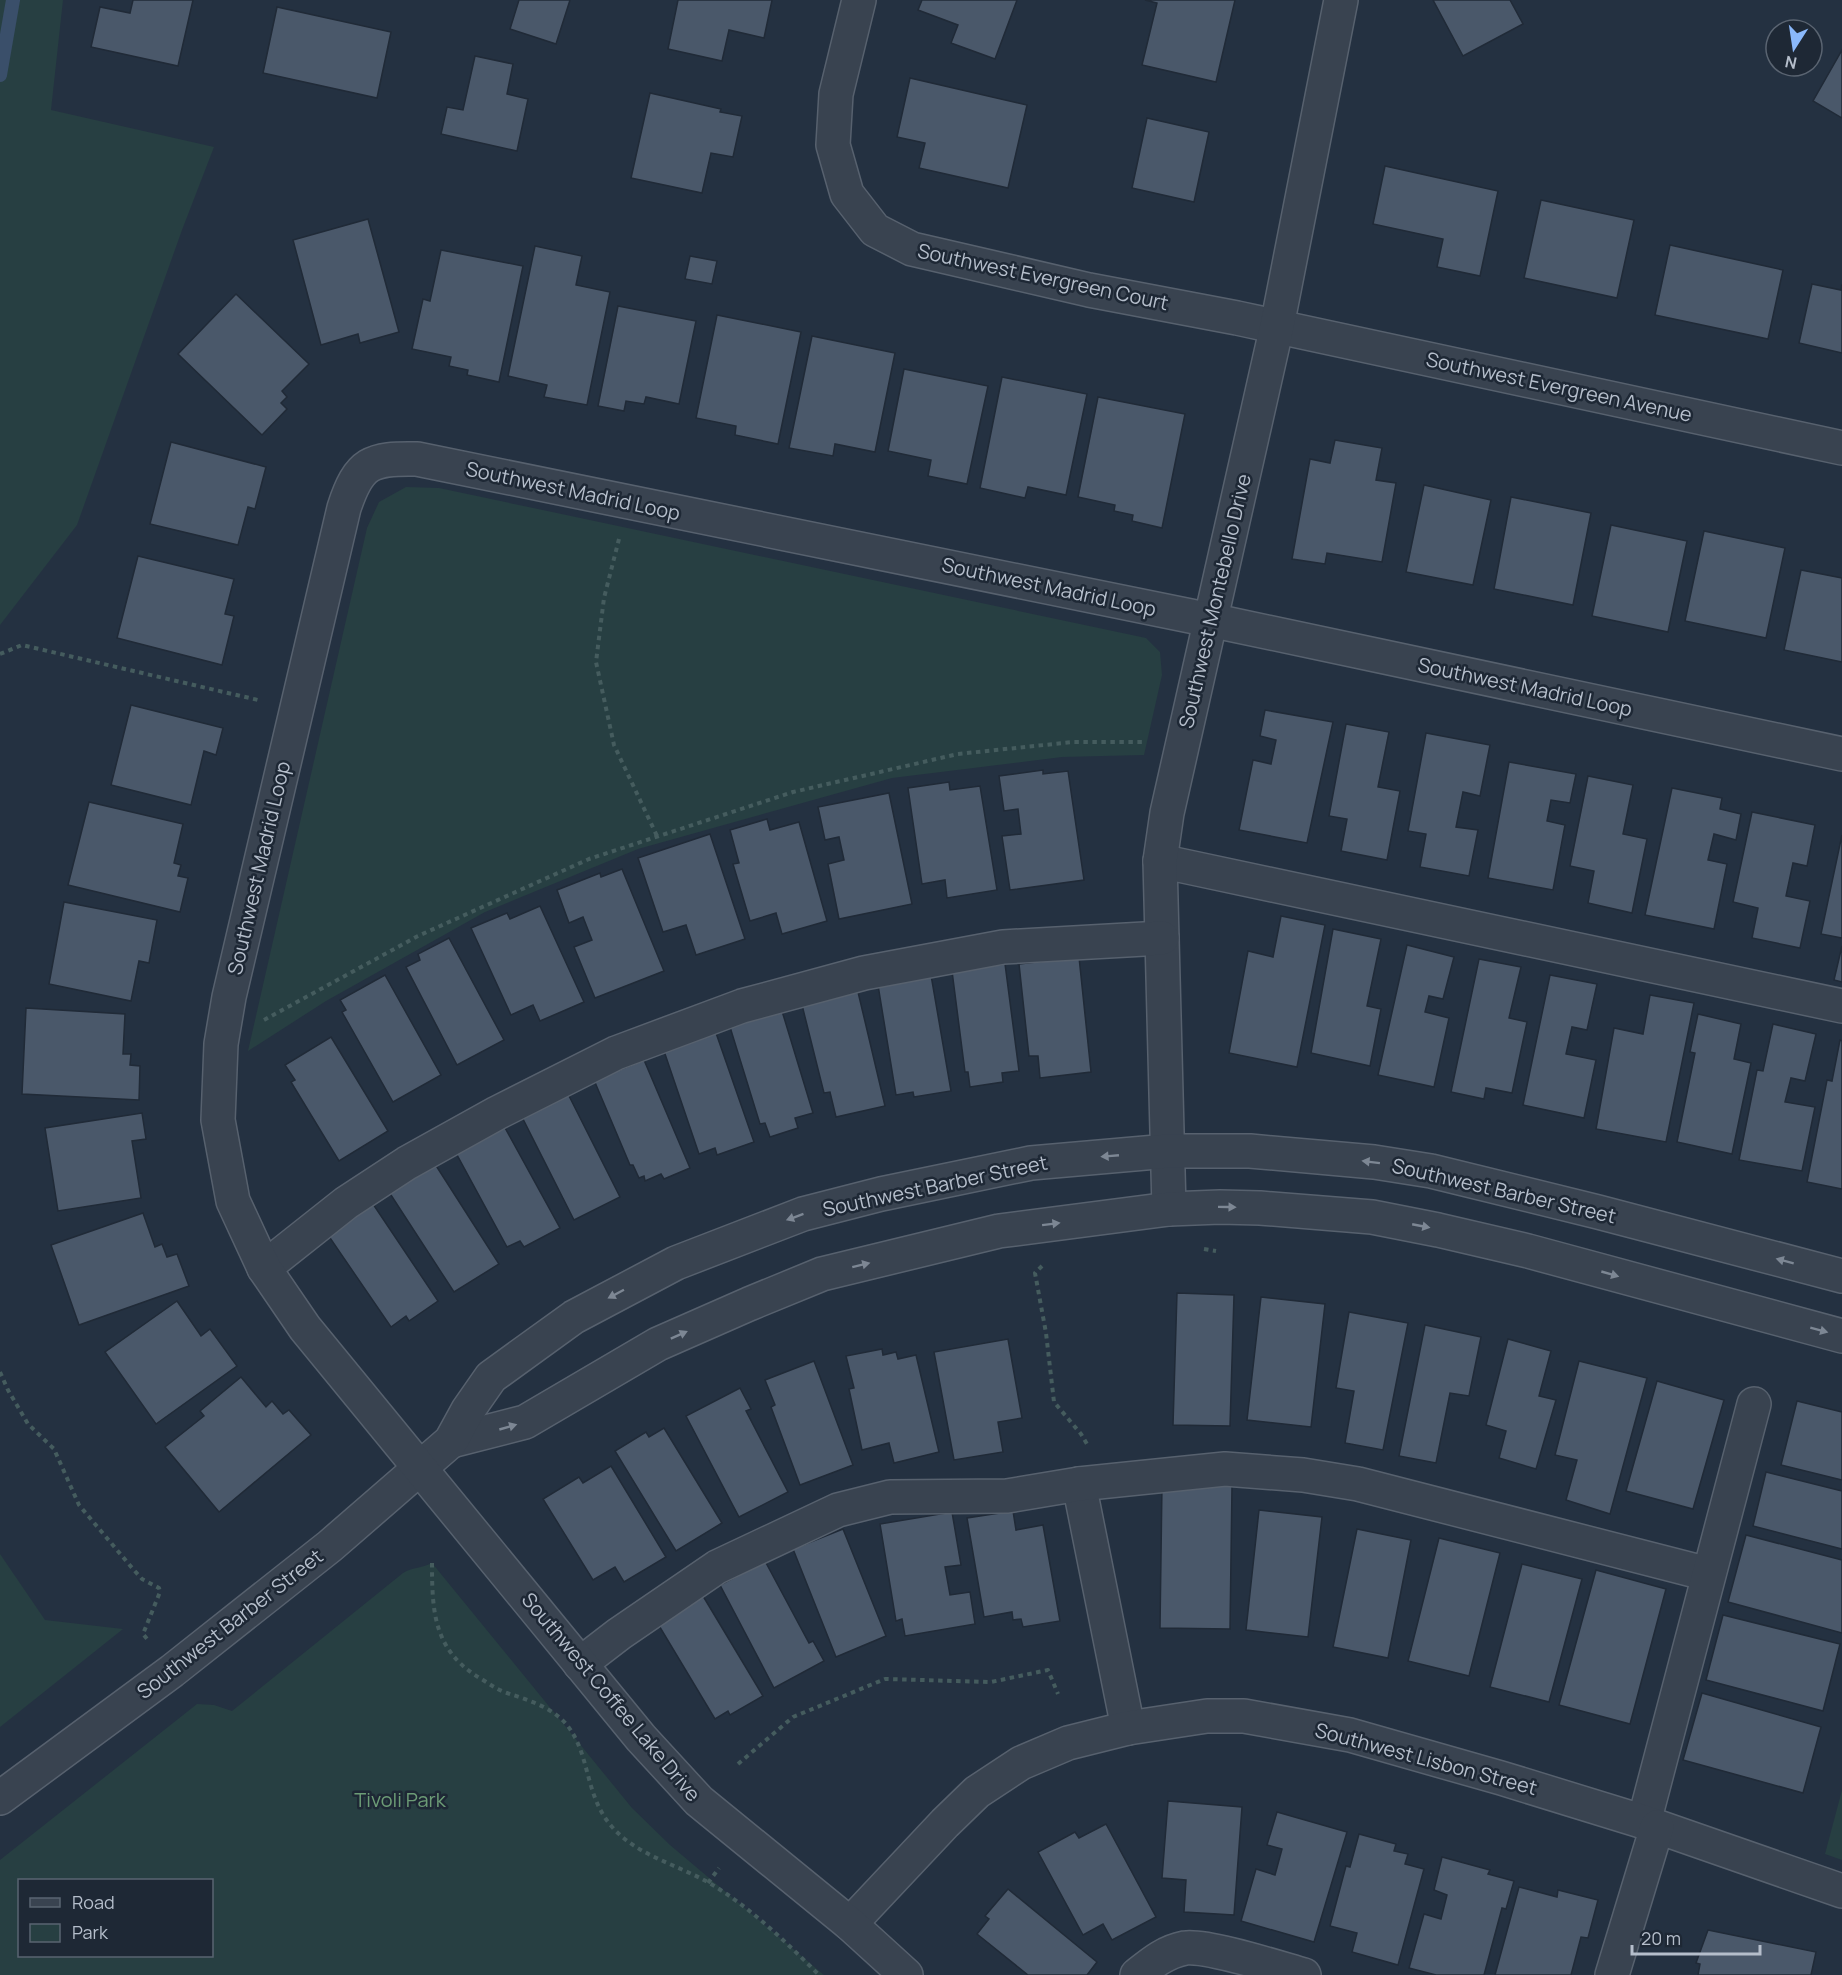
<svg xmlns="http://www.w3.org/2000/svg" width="1842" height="1975" viewBox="0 0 1842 1975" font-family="Manrope,sans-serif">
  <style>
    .green { fill: #273f42; fill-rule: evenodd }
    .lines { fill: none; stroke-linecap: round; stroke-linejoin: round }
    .stream { stroke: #3a4f6a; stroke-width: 14 }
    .building { fill: #4a586a; stroke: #202a37; stroke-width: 1.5 }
    .minor-casing { stroke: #57616e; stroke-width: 36 }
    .path { stroke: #455c5e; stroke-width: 4; stroke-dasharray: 4.5 4.5; stroke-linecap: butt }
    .minor { stroke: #394350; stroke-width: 33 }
    .oneway { fill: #7d8794 }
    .labels { text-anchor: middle; stroke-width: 5; stroke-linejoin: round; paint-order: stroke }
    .street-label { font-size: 20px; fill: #b5becb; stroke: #1e2835 }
    .park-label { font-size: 20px; fill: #6c9c76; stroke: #1e2835 }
  </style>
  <rect width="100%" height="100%" fill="#243141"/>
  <g class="green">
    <polygon points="0,0 63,0 51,110 214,147 182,230 77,525 0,625"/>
    <polygon points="406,487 439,488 1146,638 1160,652 1162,675 1144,755 1062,757 892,778 638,849 485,912 326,1001 248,1051 367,528 379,502"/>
    <polygon points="0,1554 45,1620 123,1629 0,1727"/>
    <path d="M432,1563L632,1808L670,1845L824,1975H0V1860L197,1704L214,1705L232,1711L403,1573C413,1567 423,1568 432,1563ZM20,1880H212V1956H20Z"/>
    <polygon points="1842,1790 1842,1860 1825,1854"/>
  </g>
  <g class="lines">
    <polyline class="stream" points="0,75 13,0"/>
  </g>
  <g class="building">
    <polygon points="133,0 193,0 178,66 91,47 100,7 130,13"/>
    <polygon points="519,0 570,0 556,44 510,29"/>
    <polygon points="678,0 772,0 764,38 729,30 722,61 668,49"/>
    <polygon points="922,0 1017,0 995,59 951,43 958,25 918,10"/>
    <polygon points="1145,0 1235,0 1216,82 1142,65 1157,3"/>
    <polygon points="1433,0 1510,0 1523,24 1463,56"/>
    <polygon points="277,7 391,32 377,98 263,73"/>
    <polygon points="1842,50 1842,118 1813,101"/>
    <polygon points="475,56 513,64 507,94 528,99 517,151 441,134 447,107 463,110"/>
    <polygon points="910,78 1027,105 1008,188 919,168 925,143 897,137"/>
    <polygon points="650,93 721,109 720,112 742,116 733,157 711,153 702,193 631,178"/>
    <polygon points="1147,118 1209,132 1194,202 1132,188"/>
    <polygon points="1385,166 1498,191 1480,276 1437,267 1443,239 1373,224"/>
    <polygon points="1541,200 1634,220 1617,298 1524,278"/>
    <polygon points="368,219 399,332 360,343 358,334 321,345 293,240"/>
    <polygon points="1670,245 1783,270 1768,339 1655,315"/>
    <polygon points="535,246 582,256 576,285 610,292 587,405 544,397 547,385 508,376"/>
    <polygon points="441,250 523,266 499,382 467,375 468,370 449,366 451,357 412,349 423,299 430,301"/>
    <polygon points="690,256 717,261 712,284 685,279"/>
    <polygon points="1812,284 1841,290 1842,284 1842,353 1799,343"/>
    <polygon points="236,294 309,364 282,391 287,397 281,403 287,409 262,435 178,354"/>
    <polygon points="618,306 696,321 679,404 646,397 644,404 626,401 624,411 598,406"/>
    <polygon points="717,315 801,332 778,444 735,435 736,426 696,418"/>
    <polygon points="812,336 895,353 875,452 835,444 833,456 789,448"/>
    <polygon points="904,369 988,386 967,484 928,476 931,460 888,451"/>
    <polygon points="1002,377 1087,394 1066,495 1028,487 1025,498 980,488"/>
    <polygon points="1098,397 1185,414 1162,528 1132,521 1133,515 1114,511 1115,505 1078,497"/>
    <polygon points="1335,440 1382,448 1376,480 1396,483 1382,562 1327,553 1325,564 1292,559 1310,459 1330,463"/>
    <polygon points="171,442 266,467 255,509 248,507 238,545 150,524"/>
    <polygon points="1424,485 1491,500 1473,585 1406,572"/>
    <polygon points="1511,497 1591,513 1573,605 1494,589"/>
    <polygon points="1611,525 1687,541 1668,632 1592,616"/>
    <polygon points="1704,531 1785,548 1766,638 1685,621"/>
    <polygon points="138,556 234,579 225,614 234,616 222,665 117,638"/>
    <polygon points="1801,570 1842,578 1842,662 1784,650"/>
    <polygon points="131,705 223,728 216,755 204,751 191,805 111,785"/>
    <polygon points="1265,710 1333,722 1307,843 1239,830 1253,760 1271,764 1276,740 1260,736"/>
    <polygon points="1346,724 1389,732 1378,787 1400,791 1387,860 1341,851 1347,819 1329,816"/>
    <polygon points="1426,733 1490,745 1480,796 1463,792 1456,827 1478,830 1469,876 1420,867 1426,834 1408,831"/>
    <polygon points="1509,762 1576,774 1570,803 1551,800 1547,821 1565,825 1553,890 1488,878"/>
    <polygon points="1043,770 1043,774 1068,771 1084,880 1010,890 1002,836 1021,834 1018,809 1004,811 999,776"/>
    <polygon points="1588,776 1633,785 1623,834 1647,839 1632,913 1588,903 1594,871 1570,866"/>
    <polygon points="949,782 950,790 980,786 997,890 947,898 945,880 922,884 908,788"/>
    <polygon points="1672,788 1722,798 1720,809 1741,814 1736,840 1714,834 1708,860 1727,864 1714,929 1645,915"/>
    <polygon points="889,793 912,904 839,919 828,864 844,860 839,837 825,840 818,807"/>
    <polygon points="89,802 183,824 174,863 181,865 178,876 188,878 180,912 68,885"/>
    <polygon points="1752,812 1815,825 1807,866 1793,863 1786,896 1810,901 1800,948 1752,938 1758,908 1733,902"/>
    <polygon points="767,819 770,830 799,822 827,921 782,934 776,913 750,921 733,864 739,863 730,830"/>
    <polygon points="710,834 745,939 696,955 686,925 663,932 638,858"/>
    <polygon points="1842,835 1842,938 1821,934"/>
    <polygon points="622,869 664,971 595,998 574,947 592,940 583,917 569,923 557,890 600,873 601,877"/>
    <polygon points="64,902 157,920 149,963 139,961 131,1001 49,984"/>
    <polygon points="540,906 584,1002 540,1021 533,1005 511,1015 471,928 507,913 510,919"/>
    <polygon points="1281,916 1325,925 1297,1067 1229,1053 1248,951 1273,957"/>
    <polygon points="1333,929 1381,939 1367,1006 1381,1009 1370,1066 1311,1053"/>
    <polygon points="449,938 504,1040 457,1065 406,967 420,960 418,954"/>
    <polygon points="1407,945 1454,957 1443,999 1429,996 1425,1012 1449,1018 1434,1087 1378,1075"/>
    <polygon points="1842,946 1842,982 1834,980"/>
    <polygon points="1079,957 1091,1072 1040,1078 1038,1056 1029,1056 1019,964"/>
    <polygon points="1479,959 1521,967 1509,1018 1527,1022 1512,1093 1486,1088 1484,1099 1451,1092"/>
    <polygon points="1005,964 1019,1071 1002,1073 1003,1082 970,1087 968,1072 965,1072 952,971"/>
    <polygon points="385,975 441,1075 393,1102 342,1012 346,1010 340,1000"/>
    <polygon points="931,975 951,1091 914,1097 913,1092 896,1095 878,985"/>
    <polygon points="1550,975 1597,984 1587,1030 1572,1027 1566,1054 1596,1060 1584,1118 1523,1105"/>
    <polygon points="858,992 885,1106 836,1117 830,1092 824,1093 802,1005"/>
    <polygon points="1650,995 1694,1003 1666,1142 1596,1129 1614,1028 1643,1034"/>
    <polygon points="26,1008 125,1014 123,1054 131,1054 130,1065 140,1066 139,1100 22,1094"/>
    <polygon points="782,1011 813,1113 795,1118 798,1128 770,1137 765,1123 760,1124 730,1027"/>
    <polygon points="1698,1014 1741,1024 1734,1059 1751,1063 1732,1154 1677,1142 1695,1053 1690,1052"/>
    <polygon points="1773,1024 1816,1034 1805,1081 1791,1078 1785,1102 1815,1107 1802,1171 1739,1160 1757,1070 1763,1071"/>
    <polygon points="716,1033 754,1142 717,1155 715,1148 699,1154 664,1051"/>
    <polygon points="331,1037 388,1131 339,1161 291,1082 295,1080 285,1065"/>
    <polygon points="1840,1040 1842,1041 1842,1189 1807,1182 1827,1080 1832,1081"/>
    <polygon points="644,1060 690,1168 664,1179 661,1174 645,1181 644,1176 639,1178 633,1165 630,1165 594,1080"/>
    <polygon points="566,1090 620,1197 574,1220 520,1113"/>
    <polygon points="142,1113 146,1139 132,1141 141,1198 58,1211 45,1128"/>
    <polygon points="504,1126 560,1228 524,1247 520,1241 507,1247 456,1153"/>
    <polygon points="435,1164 499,1264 454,1292 389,1192"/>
    <polygon points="373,1204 438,1301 409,1321 406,1316 391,1327 328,1235"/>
    <polygon points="143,1213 155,1247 162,1244 167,1257 177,1254 189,1286 79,1325 51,1245"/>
    <polygon points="1177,1293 1234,1295 1230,1426 1173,1425"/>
    <polygon points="1261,1297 1325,1304 1311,1427 1247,1420"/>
    <polygon points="177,1301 201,1336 210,1329 237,1366 156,1424 105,1352"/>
    <polygon points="1349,1312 1408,1323 1383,1450 1345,1443 1354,1391 1336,1388"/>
    <polygon points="1425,1325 1481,1337 1469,1396 1450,1393 1436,1463 1399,1456"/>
    <polygon points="1008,1339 1022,1418 998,1422 1003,1452 954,1460 934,1352"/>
    <polygon points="1508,1339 1551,1351 1539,1396 1556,1400 1536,1469 1499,1458 1506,1431 1486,1425"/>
    <polygon points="882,1349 883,1355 896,1352 898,1359 916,1355 939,1452 894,1463 889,1443 862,1450 849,1389 854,1388 846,1356"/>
    <polygon points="814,1361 853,1465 800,1485 771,1407 775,1405 765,1380"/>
    <polygon points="1579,1361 1647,1378 1610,1514 1566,1500 1577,1460 1555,1455"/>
    <polygon points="241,1377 266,1407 272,1401 283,1414 289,1410 311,1435 219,1512 165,1447 204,1416 200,1411"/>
    <polygon points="1657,1381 1724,1400 1693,1509 1626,1491"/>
    <polygon points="740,1388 751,1409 746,1411 788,1492 739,1517 686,1416"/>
    <polygon points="1797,1401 1842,1412 1842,1480 1781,1465"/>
    <polygon points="664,1428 722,1523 676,1551 615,1451 646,1432 649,1437"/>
    <polygon points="611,1466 666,1557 624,1582 615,1567 593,1580 543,1499 579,1477 583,1483"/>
    <polygon points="1766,1472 1842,1491 1842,1549 1753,1526"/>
    <polygon points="1162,1484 1232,1486 1230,1629 1160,1628"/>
    <polygon points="1259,1510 1322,1517 1308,1637 1246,1630"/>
    <polygon points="1013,1511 1016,1530 1043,1525 1060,1621 1023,1627 1021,1619 1013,1620 1012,1612 984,1617 967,1518"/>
    <polygon points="952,1512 961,1565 945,1567 950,1595 970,1592 975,1624 905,1636 902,1619 896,1621 880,1524"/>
    <polygon points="843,1529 886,1636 836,1657 793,1549"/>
    <polygon points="1357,1529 1411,1540 1388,1658 1333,1647"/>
    <polygon points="1746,1535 1842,1560 1842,1633 1728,1602"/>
    <polygon points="1439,1538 1500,1553 1469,1676 1408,1661"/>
    <polygon points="765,1561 809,1643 813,1641 824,1661 774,1688 720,1585"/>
    <polygon points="1522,1564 1582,1579 1549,1702 1490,1687"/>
    <polygon points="1596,1570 1666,1589 1630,1724 1559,1705"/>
    <polygon points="703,1596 763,1696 730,1715 728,1711 715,1719 658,1624"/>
    <polygon points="1723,1615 1840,1644 1823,1711 1706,1680"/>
    <polygon points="1702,1693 1821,1727 1803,1793 1683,1760"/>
    <polygon points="1168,1801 1242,1807 1234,1915 1184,1912 1186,1880 1162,1878"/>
    <polygon points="1277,1812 1347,1832 1314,1942 1241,1921 1256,1869 1275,1875 1282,1849 1267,1845"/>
    <polygon points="1106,1824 1156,1917 1112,1940 1103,1924 1083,1935 1038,1852 1075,1832 1079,1838"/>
    <polygon points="1359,1834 1396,1844 1394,1851 1408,1854 1405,1864 1424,1869 1398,1965 1352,1952 1357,1933 1330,1926 1346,1866 1350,1867"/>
    <polygon points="1442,1857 1490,1870 1488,1874 1514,1881 1506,1909 1502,1908 1484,1975 1436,1975 1409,1968 1424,1914 1441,1919 1447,1895 1434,1890"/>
    <polygon points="1519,1887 1557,1897 1558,1890 1598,1900 1588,1938 1581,1937 1571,1975 1495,1975"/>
    <polygon points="1008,1889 1097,1962 1087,1975 1028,1975 977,1934 989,1919 985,1916"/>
    <polygon points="1708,1930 1816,1952 1811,1975 1698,1975 1700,1964 1696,1963"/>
  </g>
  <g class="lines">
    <defs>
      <g id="minor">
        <polyline points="859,0 836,94 833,145 847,194 875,230 912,249 1089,290 1237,318 1842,448"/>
        <polyline points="1160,861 1842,1006"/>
        <polyline points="1169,1209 1160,861 1167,813 1277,326 1341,0"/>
        <polyline points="264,1268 346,1203 407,1163 497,1113 616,1053 742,1006 864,973 1003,947 1162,938"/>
        <polyline points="451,1441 525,1422 658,1344 749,1304 822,1274 999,1231 1169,1209 1220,1207 1260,1208 1372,1217 1438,1230 1528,1251 1842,1336"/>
        <polyline points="1079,1484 1128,1728"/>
        <polyline points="580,1664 619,1634 717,1567 838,1510 890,1497 1007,1496 1079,1484 1225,1469 1303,1475 1358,1484 1708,1574"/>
        <polyline points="0,1798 172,1671 330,1546 451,1441 468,1410 491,1377 574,1317 676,1263 803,1214 881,1194 1031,1163 1168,1151 1250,1151 1374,1162 1431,1171 1598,1212 1842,1276"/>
        <polyline points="1644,1822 1754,1404"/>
        <polyline points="850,1924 945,1823 977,1792 1021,1763 1068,1743 1128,1728 1207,1716 1244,1716 1350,1735 1501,1778 1644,1822 1842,1891"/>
        <path d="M906,1975L850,1924L699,1801L641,1738L305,1328L264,1268L233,1201L218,1120L221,1044L229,997L344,508C359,462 371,458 417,459L1210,620L1842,754"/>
        <path d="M1137,1975C1152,1963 1165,1952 1185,1948C1208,1945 1279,1968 1304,1975"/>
        <polyline points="1612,1975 1657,1827"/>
      </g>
    </defs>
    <use href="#minor" class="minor-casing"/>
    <g class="path">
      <polyline points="619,539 604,598 596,662 614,745 657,836"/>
      <polyline points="0,654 22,645 258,700"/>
      <polyline points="264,1020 418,936 589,859 793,792 958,754 1073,742 1145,742"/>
      <polyline points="1204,1249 1216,1251"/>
      <polyline points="1042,1266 1035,1273 1046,1333 1054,1402 1081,1434 1087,1444"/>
      <polyline points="0,1372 8,1390 28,1424 54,1449 79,1505 133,1569 142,1579 159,1588 160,1592 143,1634 148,1640"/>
      <path d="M432,1563C432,1614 434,1652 483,1680C491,1685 498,1690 507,1693C528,1700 552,1707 567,1725C591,1755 584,1796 613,1828C638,1856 679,1865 711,1884C751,1908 786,1942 819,1975"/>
      <polyline points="738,1764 793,1717 885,1679 991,1682 1048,1670 1058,1694"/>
      <polyline points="708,1883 719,1868"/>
    </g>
    <use href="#minor" class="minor"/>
  </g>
  <defs><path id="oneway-solid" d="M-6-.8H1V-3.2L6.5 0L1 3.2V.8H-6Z" transform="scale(1.5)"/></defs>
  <g class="oneway">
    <use href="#oneway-solid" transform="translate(1110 1156) rotate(175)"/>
    <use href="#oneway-solid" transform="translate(1371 1162) rotate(-173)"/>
    <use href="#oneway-solid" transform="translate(1227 1207) rotate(1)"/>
    <use href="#oneway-solid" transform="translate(795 1217) rotate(160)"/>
    <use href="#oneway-solid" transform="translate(1051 1224) rotate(-7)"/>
    <use href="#oneway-solid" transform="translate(1421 1226) rotate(11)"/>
    <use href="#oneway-solid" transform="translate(1785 1261) rotate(-165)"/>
    <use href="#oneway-solid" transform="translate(861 1265) rotate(-14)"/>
    <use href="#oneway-solid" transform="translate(1610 1274) rotate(16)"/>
    <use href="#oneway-solid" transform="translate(616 1294) rotate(152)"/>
    <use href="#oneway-solid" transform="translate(1819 1330) rotate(15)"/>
    <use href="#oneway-solid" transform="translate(679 1335) rotate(-24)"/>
    <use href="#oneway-solid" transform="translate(508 1427) rotate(-16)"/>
  </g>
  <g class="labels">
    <g class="street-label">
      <text transform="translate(1043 277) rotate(12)" y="7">Southwest Evergreen Court</text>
      <text transform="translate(1559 387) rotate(12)" y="7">Southwest Evergreen Avenue</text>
      <text transform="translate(573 491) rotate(12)" y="7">Southwest Madrid Loop</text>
      <text transform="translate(1049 587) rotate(12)" y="7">Southwest Madrid Loop</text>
      <text transform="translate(1215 601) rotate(-77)" y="7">Southwest Montebello Drive</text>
      <text transform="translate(1525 687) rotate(12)" y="7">Southwest Madrid Loop</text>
      <text transform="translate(259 868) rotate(-77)" y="7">Southwest Madrid Loop</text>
      <text transform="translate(935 1186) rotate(-12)" y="7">Southwest Barber Street</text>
      <text transform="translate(1504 1191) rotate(13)" y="7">Southwest Barber Street</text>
      <text transform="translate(230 1624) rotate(-38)" y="7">Southwest Barber Street</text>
      <text transform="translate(611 1697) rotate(50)" y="7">Southwest Coffee Lake Drive</text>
      <text transform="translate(1426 1759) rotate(15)" y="7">Southwest Lisbon Street</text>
    </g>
    <g class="park-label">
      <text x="400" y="1807">Tivoli Park</text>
    </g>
  </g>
  <rect x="18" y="1879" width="195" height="78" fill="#1e2835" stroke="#5a6471" stroke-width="1.5"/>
  <rect x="30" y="1898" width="30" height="9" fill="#394350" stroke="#5a6471" stroke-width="1.5"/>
  <text x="72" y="1909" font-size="18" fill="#b5becb">Road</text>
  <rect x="30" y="1924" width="30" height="18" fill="#273f42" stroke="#5a6471" stroke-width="1.5"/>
  <text x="72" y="1939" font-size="18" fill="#b5becb">Park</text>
  <g transform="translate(1794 48) rotate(192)"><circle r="28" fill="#1e2835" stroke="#5a6471" stroke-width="1.5"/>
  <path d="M0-4.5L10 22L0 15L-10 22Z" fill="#8ab8fb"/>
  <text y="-9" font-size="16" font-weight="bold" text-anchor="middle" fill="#b5becb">N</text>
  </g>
  <path d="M1632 1945v9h128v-9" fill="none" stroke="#b5becb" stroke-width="3"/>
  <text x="1641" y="1945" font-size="18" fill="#b5becb" stroke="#1e2835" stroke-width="4.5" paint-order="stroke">20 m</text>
</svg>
